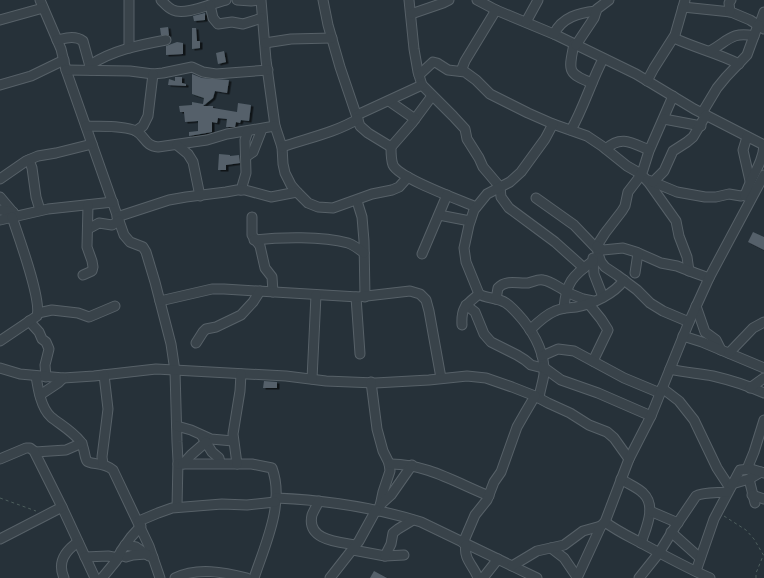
<svg xmlns="http://www.w3.org/2000/svg" width="764" height="578" viewBox="0 0 764 578" font-family="'Open Sans',sans-serif">
  <style>
    .building { fill: #54606a; filter: url(#shadow) }
    .lines { fill: none; stroke-linecap: round; stroke-linejoin: round }
    .minor-casing { stroke: #576168; stroke-width: 11 }
    .path { stroke: #4d5e5d; stroke-width: 1; stroke-dasharray: 3 3; stroke-linecap: butt }
    .minor { stroke: #39434a; stroke-width: 9 }
  </style>
  <defs>
    <filter id="shadow"><feDropShadow dx="2.5" dy="1.5" stdDeviation="0" flood-color="#0009"/></filter>
  </defs>
  <rect width="100%" height="100%" fill="#263139"/>
  <g class="building">
    <polygon points="205,13 205,20 194,21 193,16"/>
    <polygon points="168,27 169,35 161,35 160,28"/>
    <polygon points="192,28 196,28 197,41 200,41 200,48 192,49"/>
    <polygon points="177,42 183,43 183,54 166,55 166,46"/>
    <polygon points="224,51 226,62 218,64 216,53"/>
    <polygon points="192,74 202,78 229,80 227,93 215,91 213,98 203,106 213,106 213,108 237,112 238,103 251,105 249,121 241,120 240,123 236,122 235,127 226,127 227,119 218,118 217,123 212,122 212,132 189,136 189,132 198,131 198,121 185,122 184,112 180,112 179,106 192,105 192,102 203,104 204,98 192,94"/>
    <polygon points="175,77 182,77 182,83 186,84 186,86 168,85 169,79 175,81"/>
    <polygon points="219,154 230,155 230,156 239,155 240,163 226,165 226,170 218,170"/>
    <polygon points="753,232 764,237 764,250 748,242"/>
    <polygon points="264,381 277,382 277,388 263,388"/>
    <polygon points="374,571 387,578 370,578"/>
  </g>
  <g class="lines">
    <defs>
      <g id="minor">
        <polyline points="40,0 61,49 66,70 124,235 130,242 143,247 146,252 155,282 171,344 175,371 177,442 178,461 177,507"/>
        <path d="M161,0C165,4 168,8 173,10C185,16 212,3 226,0"/>
        <polyline points="237,0 251,1 259,0"/>
        <polyline points="261,0 266,60 275,126 282,147 283,164 285,173 291,185 297,192 308,203 318,207 333,208 372,194 392,190 399,187 408,177"/>
        <polyline points="323,0 328,25 340,67 360,126 368,133 391,147"/>
        <polyline points="409,0 414,49 418,72 422,85 453,116 465,129 467,139 479,158 483,167 500,187 501,197 509,208 555,242 584,268"/>
        <polyline points="477,0 496,10 556,35 636,74 694,109 764,145"/>
        <polyline points="210,5 213,18 218,24 232,22 243,24 262,18"/>
        <polyline points="683,7 731,12 750,20 764,29"/>
        <polyline points="730,12 729,3 731,0"/>
        <polyline points="411,14 443,3 449,0"/>
        <polyline points="0,20 43,8"/>
        <polyline points="526,22 538,0"/>
        <polyline points="759,26 764,12"/>
        <path d="M554,34C562,17 579,13 596,11"/>
        <path d="M674,38C695,48 718,53 739,64"/>
        <path d="M57,40C66,38 75,35 83,41L91,70"/>
        <polyline points="265,43 291,39 332,38"/>
        <path d="M574,44C569,70 566,73 592,83"/>
        <polyline points="576,45 594,18 597,9 609,0"/>
        <polyline points="129,48 129,0"/>
        <path d="M710,51C728,41 732,31 754,36"/>
        <path d="M90,65C113,50 139,45 166,40"/>
        <polyline points="66,70 130,71 153,74 163,73 192,67 203,72 216,74 268,70"/>
        <polyline points="461,71 465,61 496,10"/>
        <polyline points="419,75 433,62 437,63 448,70 465,72 476,80 490,94 528,113 553,124 587,136 602,146 627,166 641,174 649,183 676,221 679,236 687,257 689,271"/>
        <polyline points="647,81 654,68 675,35 685,0"/>
        <polyline points="0,85 31,76 64,60"/>
        <path d="M432,96L412,123L391,147C391,153 391,160 393,165C400,179 460,200 476,207"/>
        <polyline points="673,96 649,151 643,170 638,179 628,192 625,206 622,211 605,233 598,244 598,254 601,262 605,267 617,275 637,290 650,303 663,311 689,322"/>
        <polyline points="389,101 415,119"/>
        <polyline points="702,113 717,88 726,77 747,55 758,25"/>
        <polyline points="357,115 422,85"/>
        <polyline points="664,119 701,126"/>
        <path d="M86,126C99,127 124,125 136,131C145,136 145,146 158,147L207,140L227,134L275,126"/>
        <path d="M571,130C584,107 591,82 603,59"/>
        <polyline points="136,131 143,126 148,116 153,74"/>
        <polyline points="747,137 743,150 750,181"/>
        <polyline points="177,145 188,154 193,162 200,196"/>
        <path d="M282,147C308,138 334,133 358,119"/>
        <path d="M606,149C621,135 632,143 649,150"/>
        <polyline points="247,156 253,152 262,129"/>
        <polyline points="29,160 32,168 36,197 40,210"/>
        <polyline points="0,179 26,161 38,156 56,153 92,144"/>
        <polyline points="648,180 677,192 705,197 716,197 729,194 741,196 754,192"/>
        <polyline points="653,182 664,171 673,151 687,142 693,137 706,115"/>
        <polyline points="241,190 246,173 245,140 248,131"/>
        <path d="M745,196C750,178 763,164 764,145"/>
        <polyline points="0,197 16,216"/>
        <polyline points="536,198 574,225 597,249"/>
        <polyline points="357,201 362,217 364,241 365,297"/>
        <polyline points="0,210 13,212"/>
        <polyline points="439,215 470,221"/>
        <polyline points="117,217 169,200 186,197 226,192 237,190 245,190 271,197 297,192"/>
        <polyline points="252,217 252,235 260,246 265,268 272,277 273,292"/>
        <polyline points="0,220 48,209 113,202"/>
        <polyline points="88,229 99,223 112,225 119,221"/>
        <path d="M254,240C281,237 322,236 348,243C353,245 359,249 364,253"/>
        <polyline points="597,246 603,250 623,248 636,252 661,263 677,266 695,273 709,278"/>
        <polyline points="422,254 447,195"/>
        <polyline points="593,258 594,274 603,297"/>
        <polyline points="635,273 638,253"/>
        <polyline points="83,275 92,271 93,267 92,261 87,247 88,205"/>
        <polyline points="566,292 583,299 593,301"/>
        <path d="M479,294C487,299 497,297 506,303C512,307 518,314 523,320C535,335 545,354 544,374C543,382 540,390 539,398"/>
        <polyline points="356,297 360,354"/>
        <path d="M496,299L498,288C506,279 518,284 528,283C533,282 538,279 543,280C551,281 559,288 566,291"/>
        <polyline points="160,301 212,289 224,289 358,297 410,291 420,294 426,300 429,311 441,378"/>
        <polyline points="588,303 601,319 608,330 593,361"/>
        <polyline points="466,305 475,312 484,334 491,342 517,355 525,360 531,365 543,368"/>
        <polyline points="696,306 705,332 716,340 721,350"/>
        <path d="M564,308C566,283 572,276 593,261"/>
        <polyline points="38,313 52,310 78,313 89,317 115,306"/>
        <polyline points="29,321 39,332 42,339 46,342 49,349 45,365 46,377"/>
        <path d="M462,325C461,307 466,305 479,294L466,262L464,248L469,225L474,210L487,194L510,182L521,172L545,139L553,124"/>
        <path d="M530,330C537,323 545,315 555,311C561,308 569,308 576,307C593,304 614,294 624,280"/>
        <polyline points="683,336 702,342 764,368"/>
        <path d="M0,341L37,316C42,300 18,235 12,217"/>
        <polyline points="196,343 203,332 206,329 216,327 241,315 253,302 260,291"/>
        <polyline points="729,353 753,328 764,322"/>
        <polyline points="542,356 558,349 574,351 624,378 660,393"/>
        <polyline points="543,367 561,380 598,393 651,416"/>
        <polyline points="0,368 20,374 63,378 94,376 156,369 286,376 326,381 375,383 429,380 467,376 486,378 512,387 535,396 548,403 570,413 589,425 607,432 614,438 629,459"/>
        <path d="M670,369C685,373 699,373 713,376C730,380 749,386 764,393"/>
        <path d="M36,376C38,389 41,408 51,417C61,425 72,431 80,441C85,447 84,457 87,461C91,465 104,462 113,470L149,546L160,578"/>
        <polyline points="312,379 316,295"/>
        <polyline points="371,382 377,429 383,451 389,463 390,471 383,492 379,511"/>
        <polyline points="662,388 679,401 694,420 717,468 730,488"/>
        <polyline points="750,388 764,378"/>
        <polyline points="40,395 58,383 63,378"/>
        <polyline points="177,426 191,430 211,439 233,441"/>
        <polyline points="202,436 212,452 219,458 220,463"/>
        <polyline points="35,452 66,450 82,443"/>
        <polyline points="0,459 26,448 30,448 34,451 62,507 95,578"/>
        <polyline points="103,464 102,457 108,409 104,375"/>
        <path d="M178,464H252L272,468C285,503 265,545 254,578"/>
        <polyline points="183,464 191,455 206,442"/>
        <polyline points="237,464 233,434 240,391 241,374"/>
        <path d="M389,464C424,463 457,483 489,496"/>
        <polyline points="747,469 754,452 764,420"/>
        <path d="M621,479C628,484 637,487 643,493C657,506 646,528 641,543"/>
        <polyline points="749,479 755,503"/>
        <polyline points="732,484 749,479 761,472"/>
        <polyline points="752,495 764,499"/>
        <path d="M276,498C325,500 373,507 421,522L537,578"/>
        <path d="M319,501C317,505 314,510 312,515C306,541 340,542 356,545"/>
        <polyline points="380,505 391,495 412,465"/>
        <polyline points="650,511 678,523"/>
        <polyline points="139,521 158,513 172,508 222,504 247,505 275,502"/>
        <path d="M605,522C617,531 630,537 643,544C665,556 687,568 710,578"/>
        <polyline points="671,532 700,558"/>
        <polyline points="0,539 62,507"/>
        <polyline points="463,543 475,515 487,500 494,482 501,472 517,427 525,413 535,396"/>
        <polyline points="125,545 136,547 149,556 153,557"/>
        <path d="M466,545C463,559 474,566 478,578"/>
        <polyline points="551,548 564,558 577,577"/>
        <polyline points="353,550 385,556 404,555"/>
        <polyline points="119,555 126,557 133,555 146,554"/>
        <polyline points="385,556 391,544 393,533 398,529 413,520"/>
        <polyline points="85,557 108,556 118,558"/>
        <polyline points="512,566 537,551 564,545 583,531 601,526"/>
        <polyline points="696,571 714,519 740,470 751,469 764,473"/>
        <path d="M64,578C57,562 65,551 78,542"/>
        <polyline points="102,578 116,561 121,551 131,537 141,526"/>
        <path d="M175,578C197,567 224,572 247,578"/>
        <polyline points="330,578 359,541 376,510"/>
        <polyline points="483,578 498,559"/>
        <polyline points="577,578 601,526 605,522 629,459 651,416 689,322 709,278 764,175"/>
        <path d="M639,578L659,553L675,527L696,496C702,492 719,493 727,492"/>
      </g>
    </defs>
    <use href="#minor" class="minor-casing"/>
    <g class="path">
      <polyline points="0,498 36,511"/>
      <polyline points="724,516 746,530 754,539 764,556"/>
      <polyline points="756,578 756,573 763,556"/>
    </g>
    <use href="#minor" class="minor"/>
  </g>
</svg>
